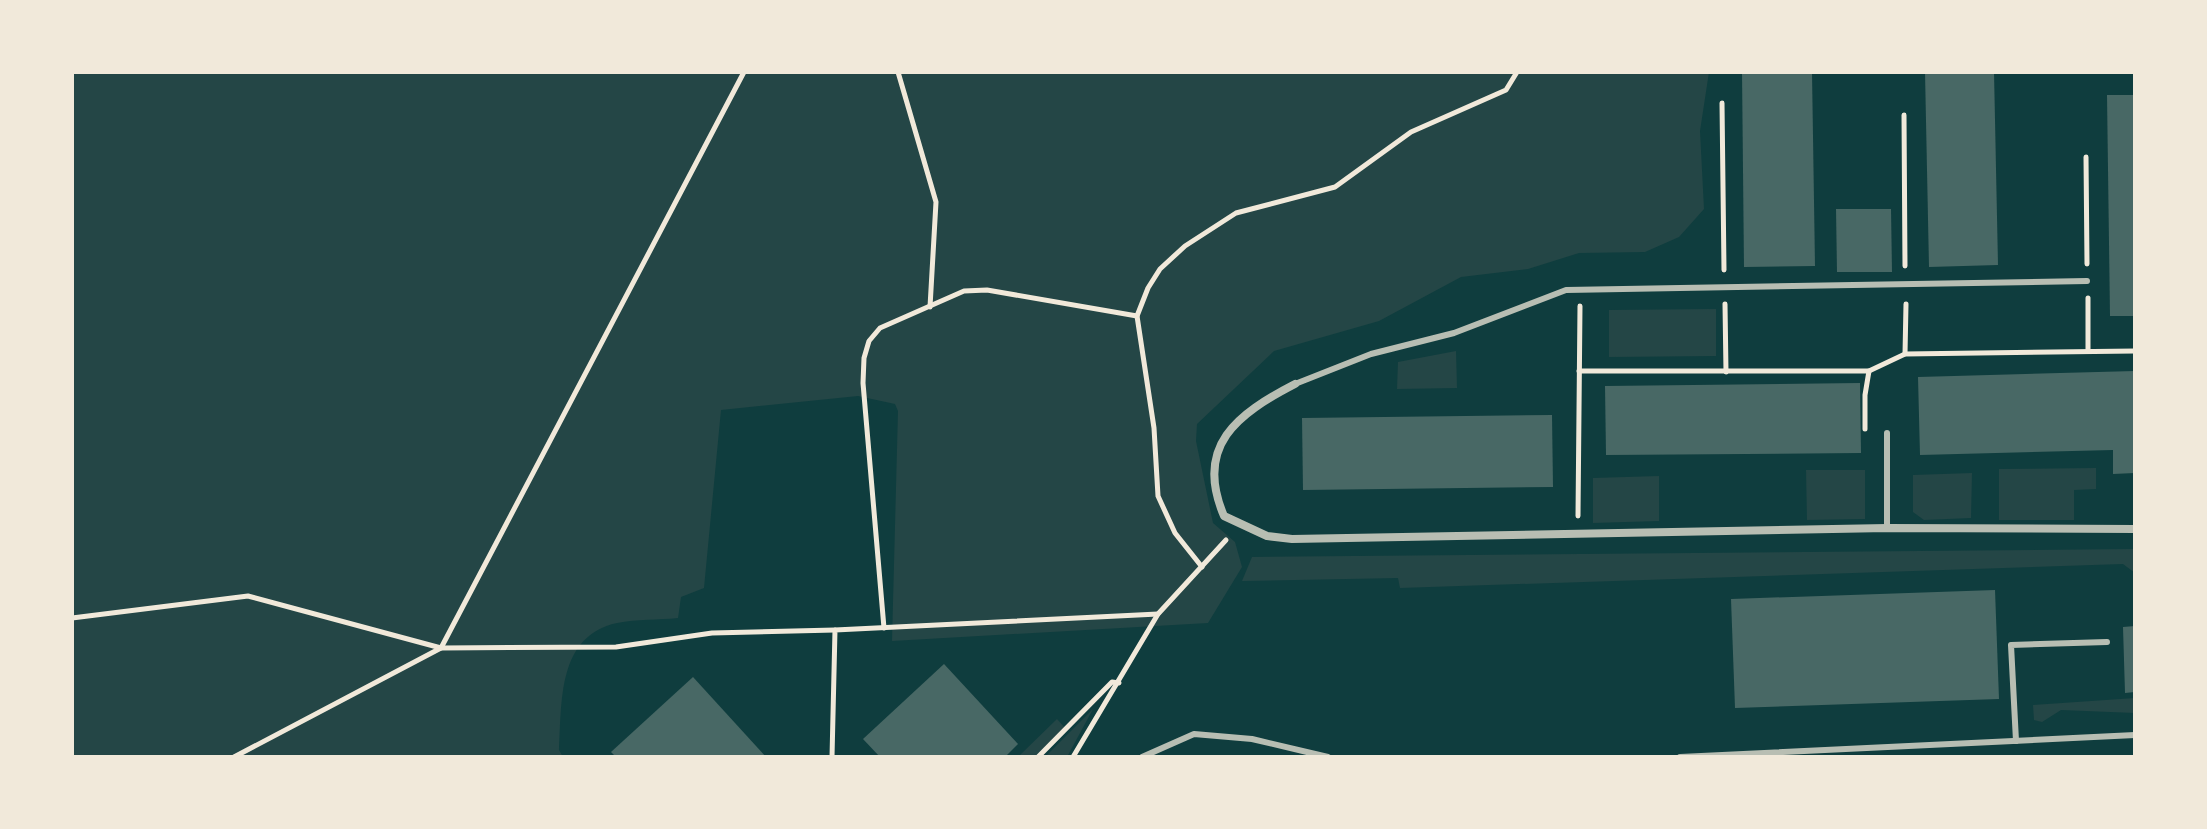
<svg xmlns="http://www.w3.org/2000/svg" width="2207" height="829" viewBox="0 0 2207 829" font-family="Ubuntu,sans-serif">
  <style>
    .green { fill: #244646 }
    .building { fill: #486865 }
    .lines { fill: none; stroke-linecap: round; stroke-linejoin: round }
    .path { stroke: #f1e9da; stroke-width: 5 }
    .service { stroke: #b8beb3; stroke-width: 6 }
    .minor { stroke: #b8beb3; stroke-width: 8 }
  </style>
  <rect width="100%" height="100%" fill="#0f3d3e"/>
  <g class="green">
    <path d="M72,72H1709L1700,131L1704,209L1679,237L1645,252L1579,253L1528,269L1461,277L1379,321L1274,351L1197,424L1196,441L1213,523L1235,542L1242,567L1208,623L892,641L898,411L895,404L858,396L721,410L704,588L681,597L678,618C658,620 637,619 617,623C557,636 562,702 559,750L563,757H72Z"/>
    <polygon points="1716,309 1716,356 1609,357 1609,310"/>
    <polygon points="1456,351 1457,388 1397,389 1398,362"/>
    <polygon points="2096,468 2096,489 2074,490 2074,520 1999,520 1999,469"/>
    <polygon points="1806,470 1865,470 1865,519 1807,520"/>
    <polygon points="1972,473 1971,518 1924,520 1913,512 1913,475"/>
    <polygon points="1659,476 1659,521 1593,523 1593,478"/>
    <polygon points="2135,549 2135,573 2123,564 1400,588 1398,578 1242,581 1252,557"/>
    <polygon points="2135,698 2135,713 2061,710 2042,722 2034,720 2033,705"/>
    <polygon points="1093,709 1067,757 1045,757"/>
    <polygon points="1057,719 1065,728 1034,757 1018,757"/>
  </g>
  <g class="building">
    <polygon points="1742,72 1812,72 1815,266 1744,267"/>
    <polygon points="1925,72 1994,72 1998,265 1929,267"/>
    <polygon points="2107,95 2135,95 2135,316 2110,316"/>
    <polygon points="1836,209 1891,209 1892,272 1837,272"/>
    <polygon points="2135,371 2135,473 2113,474 2113,450 1920,455 1918,377"/>
    <polygon points="1860,383 1861,453 1606,455 1605,386"/>
    <polygon points="1552,415 1553,487 1303,490 1302,418"/>
    <polygon points="1995,590 1999,699 1735,708 1731,599"/>
    <polygon points="2135,626 2135,692 2125,693 2123,627"/>
    <polygon points="944,664 1018,744 1005,757 880,757 863,739"/>
    <polygon points="693,677 766,757 616,757 611,752"/>
  </g>
  <g class="lines">
    <g class="path">
      <polyline points="898,72 936,202 930,307"/>
      <polyline points="1722,103 1724,270"/>
      <polyline points="1904,115 1905,266"/>
      <polyline points="2086,157 2087,264"/>
      <polyline points="2088,298 2088,351"/>
      <polyline points="1725,304 1726,372"/>
      <polyline points="1905,354 1906,304"/>
      <polyline points="1579,371 1869,371 1905,354 2135,351"/>
      <polyline points="1865,429 1865,395 1869,371"/>
      <polyline points="1578,516 1580,306"/>
      <polyline points="1202,567 1175,533 1158,496 1154,428 1137,316 1148,288 1160,269 1185,246 1236,213 1335,187 1411,132 1506,90 1517,72"/>
      <polyline points="72,618 248,596 441,648 616,647 712,633 835,630"/>
      <polyline points="884,628 863,383 864,358 869,341 880,328 964,291 987,290 1137,316"/>
      <polyline points="234,757 441,648 744,72"/>
      <polyline points="832,757 835,630 1158,614"/>
      <polyline points="1038,757 1112,682 1119,683"/>
      <polyline points="1073,757 1158,614 1226,540"/>
    </g>
    <g class="service">
      <polyline points="1295,384 1371,354 1454,333 1566,290 2087,281"/>
      <polyline points="1887,433 1887,528"/>
      <polyline points="2016,741 2011,645 2107,642"/>
      <polyline points="1142,757 1194,734 1252,739 1328,757"/>
      <polyline points="1680,757 2135,735"/>
    </g>
    <path class="minor" d="M1295,384C1237,414 1194,446 1224,516L1267,536L1292,539L1887,528L2135,529"/>
  </g>
  <rect width="2207" height="829" fill="none" stroke="#f1e9da" stroke-width="148"/>
</svg>
